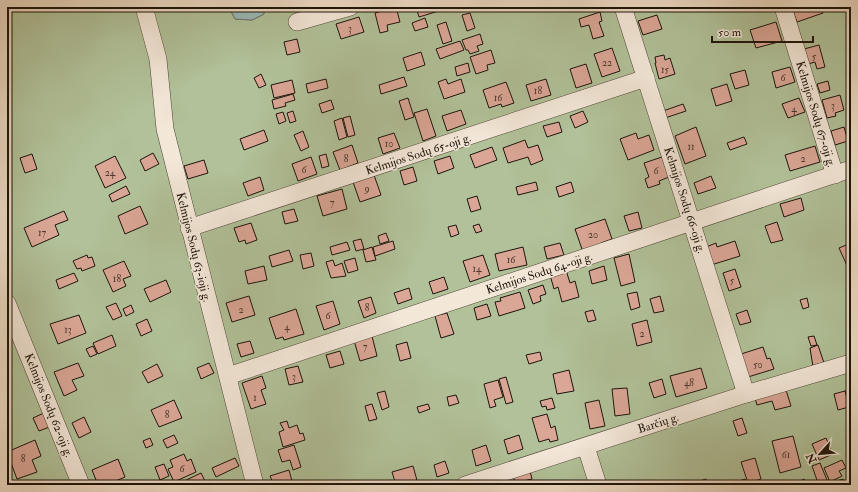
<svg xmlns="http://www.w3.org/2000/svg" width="858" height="492" viewBox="0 0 858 492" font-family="'IM FELL Double Pica',serif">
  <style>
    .green { fill: #b1c199; stroke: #676a52 }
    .water { fill: #9abab9; stroke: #687873 }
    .building { fill: #daa696; stroke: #1d140b }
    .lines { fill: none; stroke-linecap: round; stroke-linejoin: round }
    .minor-casing { stroke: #514639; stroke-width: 18 }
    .minor { stroke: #f3e7d8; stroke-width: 17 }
    .labels { text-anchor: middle; stroke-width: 3; stroke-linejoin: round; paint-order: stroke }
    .number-label { font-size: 10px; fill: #4c382e }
    .street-label { font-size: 12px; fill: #1d140b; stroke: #f3e7d8 }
  </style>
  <rect width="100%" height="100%" fill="#ecdac3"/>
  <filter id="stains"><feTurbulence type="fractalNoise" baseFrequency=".005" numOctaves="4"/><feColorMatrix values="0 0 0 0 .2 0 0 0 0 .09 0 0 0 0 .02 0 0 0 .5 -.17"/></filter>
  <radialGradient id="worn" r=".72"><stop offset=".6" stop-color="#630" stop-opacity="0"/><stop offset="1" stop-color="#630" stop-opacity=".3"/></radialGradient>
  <polygon class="green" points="7,7 229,7 235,19 252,20 264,14 263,7 851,7 851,485 7,485"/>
  <polygon class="water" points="229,7 263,7 264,14 252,20 235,19"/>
  <g class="building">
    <polygon points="396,7 400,22 387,25 388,31 380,33 375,13"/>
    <polygon points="416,7 441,7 442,10 419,17"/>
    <polygon points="804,7 821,7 823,13 797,22 793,11"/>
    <polygon points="600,12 602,21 599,22 604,36 593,39 589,25 581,27 579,19"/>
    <polygon points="470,13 475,28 467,31 462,15"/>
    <polygon points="657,15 662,29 643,35 638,21"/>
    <polygon points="359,17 364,32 341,39 336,24"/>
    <polygon points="425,18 428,27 415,31 412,23"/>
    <polygon points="446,22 452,41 443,44 437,25"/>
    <polygon points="776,22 782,41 756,48 750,30"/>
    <polygon points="480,34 483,44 477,46 479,51 470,54 468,50 466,50 462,40"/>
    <polygon points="297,39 300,52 287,55 284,42"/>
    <polygon points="460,41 464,50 440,59 436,49"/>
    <polygon points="819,45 825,67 817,69 815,62 808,64 804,49"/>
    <polygon points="612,48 620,71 602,77 594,54"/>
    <polygon points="491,50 495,63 487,65 488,70 476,74 470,57"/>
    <polygon points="421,52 425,65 407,71 403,58"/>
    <polygon points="664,55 665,60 670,58 675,74 659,79 655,63 656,63 655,57"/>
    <polygon points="468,63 470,72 457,76 455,67"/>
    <polygon points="586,64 592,83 576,88 570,69"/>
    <polygon points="790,67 795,82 776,88 772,72"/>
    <polygon points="745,70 749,85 735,89 730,74"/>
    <polygon points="261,74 266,85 259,88 254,78"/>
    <polygon points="404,77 407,86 381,94 379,85"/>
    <polygon points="326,79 328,88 308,93 306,84"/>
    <polygon points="446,79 448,84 461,79 465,92 444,99 438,82"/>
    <polygon points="546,79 551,95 531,101 526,85"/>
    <polygon points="292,80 295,93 274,98 271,85"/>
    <polygon points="828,81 830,90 820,93 817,84"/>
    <polygon points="506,82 514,103 502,107 501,104 489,108 483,90"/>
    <polygon points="727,84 732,101 716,106 711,89"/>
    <polygon points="293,94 295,100 285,103 286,106 274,109 272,100"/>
    <polygon points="840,95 844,110 835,113 836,116 827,118 822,100"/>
    <polygon points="408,98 414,117 405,120 399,101"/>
    <polygon points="799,98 805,112 788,118 782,104"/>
    <polygon points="331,100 334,109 322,113 319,104"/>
    <polygon points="683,104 686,111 665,118 663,111"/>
    <polygon points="427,109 436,136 423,141 414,113"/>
    <polygon points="461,110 466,124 447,131 442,116"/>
    <polygon points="293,111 296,121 290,123 287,113"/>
    <polygon points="583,111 588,122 575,128 570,116"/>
    <polygon points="283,112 286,121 279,124 276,114"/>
    <polygon points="350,116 355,135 348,137 343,118"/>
    <polygon points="342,118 347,137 339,140 334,121"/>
    <polygon points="559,122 562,132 547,137 543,126"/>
    <polygon points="696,127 706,156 685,164 675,136"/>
    <polygon points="844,127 848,141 835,145 831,131"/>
    <polygon points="264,130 268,141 244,150 240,139"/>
    <polygon points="303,131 309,147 301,151 294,135"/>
    <polygon points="394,133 400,148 383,154 378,138"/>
    <polygon points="636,133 638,139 649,135 654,150 628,160 620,139"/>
    <polygon points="744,137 747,144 730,150 727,143"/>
    <polygon points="525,140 528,148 538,145 543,160 531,165 528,157 508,163 503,148"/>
    <polygon points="352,145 358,163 340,170 333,152"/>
    <polygon points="815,146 820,162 790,171 785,155"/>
    <polygon points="492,147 497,160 475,168 470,155"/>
    <polygon points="153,153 159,164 145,171 140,160"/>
    <polygon points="32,154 37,169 25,173 20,158"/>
    <polygon points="326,154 329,166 322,168 319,156"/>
    <polygon points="115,156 126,178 105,188 95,166"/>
    <polygon points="450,156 454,168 438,174 434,161"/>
    <polygon points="311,157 317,174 298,181 292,164"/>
    <polygon points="662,157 669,177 659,181 660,184 648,188 645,179 649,177 644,163"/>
    <polygon points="204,160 208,173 188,179 184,166"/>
    <polygon points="413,167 417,181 404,185 400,171"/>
    <polygon points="374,175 381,195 360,202 353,182"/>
    <polygon points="711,176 716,188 698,194 694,183"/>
    <polygon points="260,177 264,190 248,196 243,183"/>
    <polygon points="536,182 538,190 518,195 516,187"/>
    <polygon points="571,182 574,192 559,197 556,187"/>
    <polygon points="126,186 130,194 112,202 109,195"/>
    <polygon points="342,189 347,209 323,216 317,196"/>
    <polygon points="477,196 481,209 471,212 467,199"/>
    <polygon points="801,198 804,210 784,217 780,204"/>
    <polygon points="140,206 148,224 125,234 118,216"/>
    <polygon points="294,209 298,221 285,224 282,212"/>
    <polygon points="64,211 68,220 55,225 59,235 32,247 24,228"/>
    <polygon points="638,212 642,228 629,231 624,216"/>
    <polygon points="605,219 612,239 601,243 602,246 583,252 575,229"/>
    <polygon points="777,222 783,240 771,243 765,226"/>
    <polygon points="251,223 257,240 246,244 245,240 239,242 234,228"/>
    <polygon points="479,224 482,231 476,233 473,226"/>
    <polygon points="456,225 459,234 451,237 448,227"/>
    <polygon points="386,233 389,241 380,244 378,236"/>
    <polygon points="361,239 364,249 356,251 353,241"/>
    <polygon points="393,241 395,249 375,256 373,247"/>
    <polygon points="735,241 740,256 711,265 706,247 716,243 717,247"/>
    <polygon points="347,242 350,250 332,255 330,247"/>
    <polygon points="560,243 564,255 547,259 544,247"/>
    <polygon points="851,243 851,271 850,272 839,248"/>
    <polygon points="372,247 376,260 366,262 363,250"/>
    <polygon points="523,247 527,265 499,271 495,254"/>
    <polygon points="289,250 293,261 272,267 269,256"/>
    <polygon points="311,253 314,266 303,269 300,255"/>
    <polygon points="629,254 635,282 621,286 614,258"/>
    <polygon points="87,255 88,258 92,257 95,266 82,271 81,268 77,269 73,261"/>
    <polygon points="483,255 490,275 470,282 463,261"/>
    <polygon points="355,258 358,270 348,273 344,261"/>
    <polygon points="333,260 335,266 342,263 346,276 331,278 326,262"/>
    <polygon points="124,261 131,276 123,279 126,286 113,292 103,270"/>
    <polygon points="264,266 267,280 248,284 245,271"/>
    <polygon points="604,266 607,280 592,284 589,271"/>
    <polygon points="735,269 741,287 729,291 723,273"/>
    <polygon points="566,270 570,283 575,281 579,297 562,302 558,287 554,289 550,275"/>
    <polygon points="74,273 78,281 59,289 56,280"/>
    <polygon points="444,277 448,289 433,294 429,282"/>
    <polygon points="166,280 171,292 150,302 144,289"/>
    <polygon points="543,285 546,294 540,296 541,301 533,304 528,290"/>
    <polygon points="409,288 412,299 398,304 394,293"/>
    <polygon points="520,292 525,308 499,316 495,302 501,301 500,298"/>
    <polygon points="637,292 640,307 631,310 627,294"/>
    <polygon points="249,296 255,315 232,322 226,303"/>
    <polygon points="660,296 664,311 654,313 650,299"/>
    <polygon points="371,297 376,313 364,318 358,301"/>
    <polygon points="807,298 809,307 803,309 800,300"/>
    <polygon points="333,301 340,324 324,330 316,306"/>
    <polygon points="116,303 122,316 113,320 106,307"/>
    <polygon points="487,304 491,316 477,320 474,308"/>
    <polygon points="131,305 134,312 126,316 123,309"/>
    <polygon points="296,309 304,334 284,340 283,337 276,339 269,318"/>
    <polygon points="593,310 596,320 588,322 585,312"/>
    <polygon points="747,310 751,322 740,325 736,314"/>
    <polygon points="447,313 454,334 441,338 435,316"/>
    <polygon points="79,315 86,333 58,344 50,324"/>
    <polygon points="147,319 152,331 141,336 136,324"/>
    <polygon points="647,320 652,342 637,346 632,324"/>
    <polygon points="371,332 377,356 360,361 353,337"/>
    <polygon points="112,335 116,346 98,354 93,343"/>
    <polygon points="814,336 817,345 811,346 808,337"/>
    <polygon points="250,341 254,353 241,357 237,344"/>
    <polygon points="407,342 411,358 400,361 396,345"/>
    <polygon points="818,345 824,363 813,367 810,348"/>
    <polygon points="93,346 97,354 90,357 86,349"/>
    <polygon points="763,347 767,359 770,358 774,369 748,377 741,354"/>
    <polygon points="340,351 344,364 330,368 326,355"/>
    <polygon points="540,352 542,360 529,364 526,355"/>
    <polygon points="78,363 84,376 72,380 77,390 64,396 54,372"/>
    <polygon points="209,363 214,373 201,379 197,368"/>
    <polygon points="157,364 163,376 148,383 142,372"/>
    <polygon points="298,366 303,382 289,385 285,369"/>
    <polygon points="701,368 707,388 676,397 670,376"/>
    <polygon points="569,370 574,391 557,394 553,374"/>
    <polygon points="262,376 266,388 261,390 266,404 251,409 242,383"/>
    <polygon points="506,377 513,402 506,404 499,379"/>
    <polygon points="662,379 666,394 654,398 649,383"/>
    <polygon points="498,380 503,397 494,400 496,406 490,408 484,384"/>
    <polygon points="627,388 630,414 615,416 612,389"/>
    <polygon points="786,390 791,406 775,410 772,401 757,405 755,398"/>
    <polygon points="851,390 851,406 849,407 845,391"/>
    <polygon points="385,391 389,407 382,410 377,393"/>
    <polygon points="845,391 849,407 838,410 834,394"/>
    <polygon points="456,395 459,403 449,406 447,397"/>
    <polygon points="552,398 555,408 547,410 546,406 542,407 540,401"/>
    <polygon points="174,400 182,418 159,427 151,410"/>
    <polygon points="599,400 605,426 590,429 585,403"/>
    <polygon points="372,404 377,419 369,421 365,406"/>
    <polygon points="428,404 430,409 419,413 417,407"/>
    <polygon points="46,412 52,426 39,431 33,418"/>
    <polygon points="547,414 551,428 555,426 558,440 550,442 549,439 539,442 532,418"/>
    <polygon points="84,417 91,432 79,438 72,423"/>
    <polygon points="742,418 747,433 738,436 733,421"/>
    <polygon points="287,421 289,428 297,425 300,434 303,433 305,440 283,447 279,432 284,430 280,423"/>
    <polygon points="174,435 178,443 167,448 163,440"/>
    <polygon points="519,435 523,449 508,454 504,440"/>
    <polygon points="793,436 801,467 780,473 772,441"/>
    <polygon points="150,438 153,445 146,448 143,441"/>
    <polygon points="826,438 833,454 819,460 812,444"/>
    <polygon points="35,440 41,456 32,460 37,472 17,479 7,452"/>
    <polygon points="294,445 301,467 293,470 290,460 282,462 278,450"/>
    <polygon points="486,445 491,461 476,466 472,450"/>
    <polygon points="184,454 187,461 191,459 196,472 174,482 168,469 173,467 170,460"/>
    <polygon points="235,458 239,466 216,477 212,468"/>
    <polygon points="755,458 761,479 748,483 741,462"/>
    <polygon points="118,459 125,477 106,485 98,485 92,470"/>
    <polygon points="842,460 846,468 839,471 842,476 830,482 824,468"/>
    <polygon points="445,461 449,473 437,477 434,465"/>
    <polygon points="820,463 827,480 818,483 812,466"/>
    <polygon points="164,464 169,476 160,480 155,467"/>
    <polygon points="413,466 418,484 396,485 392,472"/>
    <polygon points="289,470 293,485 267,485 273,483 270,476"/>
    <polygon points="530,471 532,479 515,483 513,475"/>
    <polygon points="201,473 207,485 181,485 180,483"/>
    <polygon points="706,479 708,485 694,485 693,483"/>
    <polygon points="745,479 747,485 733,485 733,483"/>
    <polygon points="804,479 808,485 793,485"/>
    <polygon points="843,479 845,485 828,485 828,484"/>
  </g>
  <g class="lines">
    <defs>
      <g id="minor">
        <polyline points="144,7 158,59 165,129 255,485"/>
        <polyline points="623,7 746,394"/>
        <polyline points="783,7 835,175"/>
        <polyline points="297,22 350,7"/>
        <polyline points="189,228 646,78"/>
        <polyline points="7,303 81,485"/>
        <polyline points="228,376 851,169"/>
        <polyline points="586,447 598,485"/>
        <polyline points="465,485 746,394 851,363"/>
      </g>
    </defs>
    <use href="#minor" class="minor-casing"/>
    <use href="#minor" class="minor"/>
  </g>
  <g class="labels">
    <g class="number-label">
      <text x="350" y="32">3</text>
      <text x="814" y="60">5</text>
      <text x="607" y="66">22</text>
      <text x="665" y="73">15</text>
      <text x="783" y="81">6</text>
      <text x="538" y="94">18</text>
      <text x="498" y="101">16</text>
      <text x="833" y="109">3</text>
      <text x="794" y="112">4</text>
      <text x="389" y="147">10</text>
      <text x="691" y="150">11</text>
      <text x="346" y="162">8</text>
      <text x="803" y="162">2</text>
      <text x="304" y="173">6</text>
      <text x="656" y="174">6</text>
      <text x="110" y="176">24</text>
      <text x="367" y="192">9</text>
      <text x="332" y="206">7</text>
      <text x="42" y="236">17</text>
      <text x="593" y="238">20</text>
      <text x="511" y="263">16</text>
      <text x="477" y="272">14</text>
      <text x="117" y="282">18</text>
      <text x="732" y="284">5</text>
      <text x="367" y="311">8</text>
      <text x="241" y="313">2</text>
      <text x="328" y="319">6</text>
      <text x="287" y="330">4</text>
      <text x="68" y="333">13</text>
      <text x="642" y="337">2</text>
      <text x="365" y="350">7</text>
      <text x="758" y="368">50</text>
      <text x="294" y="380">3</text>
      <text x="689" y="386">48</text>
      <text x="255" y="401">1</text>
      <text x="167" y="418">8</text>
      <text x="786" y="458">61</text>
      <text x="23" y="462">8</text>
      <text x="182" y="472">6</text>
    </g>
    <g class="street-label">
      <text transform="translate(816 114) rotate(73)" y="4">Kelmijos Sodų 67-oji g.</text>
      <text transform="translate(418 154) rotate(-18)" y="4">Kelmijos Sodų 65-oji g.</text>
      <text transform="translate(685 200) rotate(72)" y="4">Kelmijos Sodų 66-oji g.</text>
      <text transform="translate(194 247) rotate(76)" y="4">Kelmijos Sodų 63-ioji g.</text>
      <text transform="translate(539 273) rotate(-18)" y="4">Kelmijos Sodų 64-oji g.</text>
      <text transform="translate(49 405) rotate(68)" y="4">Kelmijos Sodų 62-oji g.</text>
      <text transform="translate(658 423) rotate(-18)" y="4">Barčių g.</text>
    </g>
  </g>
  <rect width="858" height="492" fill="none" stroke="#ecdac3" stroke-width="24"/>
  <rect x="8" y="8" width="842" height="476" fill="none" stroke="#1d140b" stroke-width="2"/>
  <rect x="12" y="12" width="834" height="468" fill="none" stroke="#1d140b"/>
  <g transform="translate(820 454) rotate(243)" stroke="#f3e7d8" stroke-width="3" paint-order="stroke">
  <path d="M0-3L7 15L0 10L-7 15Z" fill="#1d140b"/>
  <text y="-6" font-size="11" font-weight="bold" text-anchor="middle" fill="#1d140b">N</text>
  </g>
  <path d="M712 36v6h101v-6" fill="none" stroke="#1d140b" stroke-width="2"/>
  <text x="718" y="36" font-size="12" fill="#1d140b" stroke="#f3e7d8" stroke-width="3" paint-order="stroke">50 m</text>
  <rect width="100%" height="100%" filter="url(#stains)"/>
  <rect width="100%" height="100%" fill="url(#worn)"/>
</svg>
